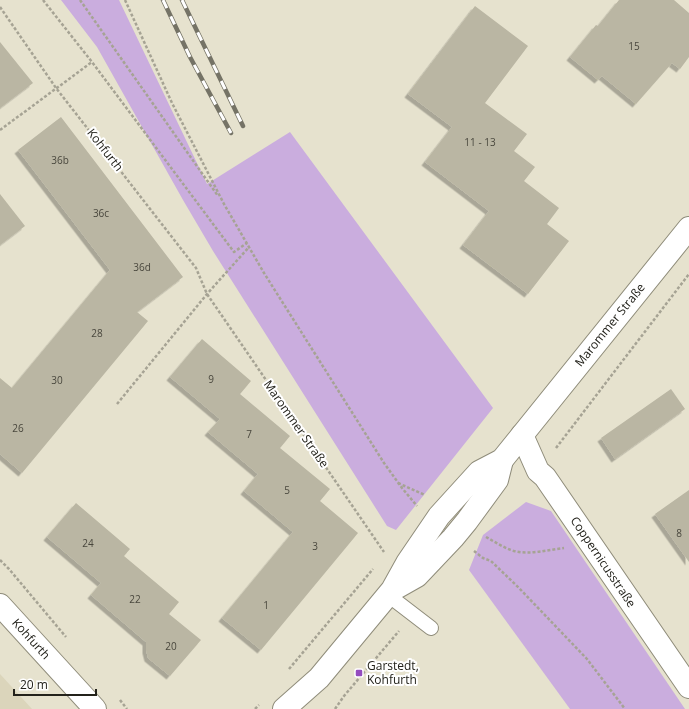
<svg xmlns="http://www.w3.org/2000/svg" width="689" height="709" viewBox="0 0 689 709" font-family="'Open Sans',sans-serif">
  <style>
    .built { fill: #dbd5bb }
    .green { fill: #caadde }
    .building { fill: #bab6a3; filter: url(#shadow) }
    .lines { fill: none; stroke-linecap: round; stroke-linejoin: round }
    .lane-casing { stroke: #8f8c7a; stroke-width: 16 }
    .street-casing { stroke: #8f8c7a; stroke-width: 24 }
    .secondary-casing { stroke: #8f8c7a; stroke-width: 24 }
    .path { stroke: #a6a394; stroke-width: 2.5; stroke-dasharray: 3 2; stroke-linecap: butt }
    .lane { stroke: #fff; stroke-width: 14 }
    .street { stroke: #fff; stroke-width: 22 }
    .secondary { stroke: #fff; stroke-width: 22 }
    .rail-casing { stroke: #757366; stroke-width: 4.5 }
    .rail { stroke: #fff; stroke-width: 3; stroke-dasharray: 9; stroke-linecap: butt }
    .poi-dot { fill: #944cbf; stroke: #fff; stroke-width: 1.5 }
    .labels { text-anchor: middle; stroke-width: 4; stroke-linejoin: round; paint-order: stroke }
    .number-label { font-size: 10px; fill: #49473d }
    .street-label { font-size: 12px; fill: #23221b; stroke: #fff }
    .poi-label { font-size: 12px; fill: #23221b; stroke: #fff; text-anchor: start }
  </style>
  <defs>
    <filter id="shadow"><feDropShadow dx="-3.5" dy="3.5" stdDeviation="0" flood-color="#0004"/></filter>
  </defs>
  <rect width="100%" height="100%" fill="#e6e2ce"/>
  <polygon class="built" points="0,674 32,709 0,709"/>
  <g class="green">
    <polygon points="61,0 119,0 207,184 290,132 493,408 396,530 387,526 213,251 183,200 97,47"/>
    <polygon points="526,502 551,511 685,709 570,709 469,570 483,535"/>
  </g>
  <g class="building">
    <polygon points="619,0 674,0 689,13 689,57 680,69 672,63 636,104 602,76 598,80 570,57 596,25 598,26"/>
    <polygon points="475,6 528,46 485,103 527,134 514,151 535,167 524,181 559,208 547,224 569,241 528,294 463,245 489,211 425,162 452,127 408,94"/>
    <polygon points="0,42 33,83 0,108"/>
    <polygon points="61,117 183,277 137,312 148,321 22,473 0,454 0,378 12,388 110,270 18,150"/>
    <polygon points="0,194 25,226 0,245"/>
    <polygon points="202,339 251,381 240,394 290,436 280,448 330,489 320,501 358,533 261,650 222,618 293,532 244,491 258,474 208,432 220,419 170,377"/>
    <polygon points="671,389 685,409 615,459 601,438"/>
    <polygon points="689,490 689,562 655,514"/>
    <polygon points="76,503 130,549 124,556 179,602 169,614 201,640 170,676 148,658 146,650 146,642 91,595 101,583 47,537"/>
  </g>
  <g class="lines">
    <defs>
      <polyline id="lane" points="388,595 431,628"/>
      <polyline id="street" points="522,435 538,471 545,477 689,687"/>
      <g id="secondary">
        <polyline points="394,589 417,576 453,538 467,521 497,480 502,460"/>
        <polyline points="0,605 95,709"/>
        <polyline points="284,709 319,678 392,590 407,563 439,516 479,472 502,460 689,228"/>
      </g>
    </defs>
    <use href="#lane" class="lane-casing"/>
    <use href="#street" class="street-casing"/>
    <use href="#secondary" class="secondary-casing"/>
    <g class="path">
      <polyline points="43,0 92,62 234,252 247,243"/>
      <polyline points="80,0 218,196"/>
      <polyline points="125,0 172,103 224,204 264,273 384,463 402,488 417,506"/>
      <polyline points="0,7 56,88 196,268 207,294 384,552"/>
      <polyline points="0,130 92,62"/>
      <polyline points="117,404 207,294 249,247"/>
      <polyline points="556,448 689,274"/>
      <polyline points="398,483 425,495"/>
      <path d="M486,537C495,542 504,548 514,551C530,555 547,550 564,548"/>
      <polyline points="474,551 483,558 491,561 519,588 587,659 625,709"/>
      <polyline points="0,560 9,569 66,637"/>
      <polyline points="289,669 373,569"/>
      <polyline points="120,700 127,709"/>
      <polyline points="255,709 259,705"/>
      <polyline points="335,709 344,696 399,631"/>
    </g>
    <use href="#lane" class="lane"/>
    <use href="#street" class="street"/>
    <use href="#secondary" class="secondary"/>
    <defs>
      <g id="rail">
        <polyline points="163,0 190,57 231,133"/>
        <polyline points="182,0 243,126"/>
      </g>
    </defs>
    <use href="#rail" class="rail-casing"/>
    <use href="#rail" class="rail"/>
  </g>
  <rect class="poi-dot" x="355" y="669" width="8" height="8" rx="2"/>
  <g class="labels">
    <g class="number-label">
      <text x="634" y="50">15</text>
      <text x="480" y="146">11 - 13</text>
      <text x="60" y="164">36b</text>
      <text x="101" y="217">36c</text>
      <text x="142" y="271">36d</text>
      <text x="97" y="337">28</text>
      <text x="211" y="383">9</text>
      <text x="57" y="384">30</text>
      <text x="18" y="432">26</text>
      <text x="249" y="438">7</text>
      <text x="287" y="494">5</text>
      <text x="679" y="537">8</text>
      <text x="88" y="547">24</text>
      <text x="315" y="550">3</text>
      <text x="135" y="603">22</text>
      <text x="266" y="609">1</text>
      <text x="171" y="650">20</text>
    </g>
    <g class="street-label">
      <text transform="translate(105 150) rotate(52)" y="4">Kohfurth</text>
      <text transform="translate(610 325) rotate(-51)" y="4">Marommer Straße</text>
      <text transform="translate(296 424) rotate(55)" y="4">Marommer Straße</text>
      <text transform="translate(603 562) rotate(56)" y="4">Coppernicusstraße</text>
      <text transform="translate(31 639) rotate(48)" y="4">Kohfurth</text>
    </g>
    <g class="poi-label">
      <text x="367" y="670">Garstedt,<tspan x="367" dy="14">Kohfurth</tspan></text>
    </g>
  </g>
  <path d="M14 689v6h82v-6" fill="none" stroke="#23221b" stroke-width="2"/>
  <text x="20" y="689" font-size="12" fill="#23221b" stroke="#ffffff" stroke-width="3" paint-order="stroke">20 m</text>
</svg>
